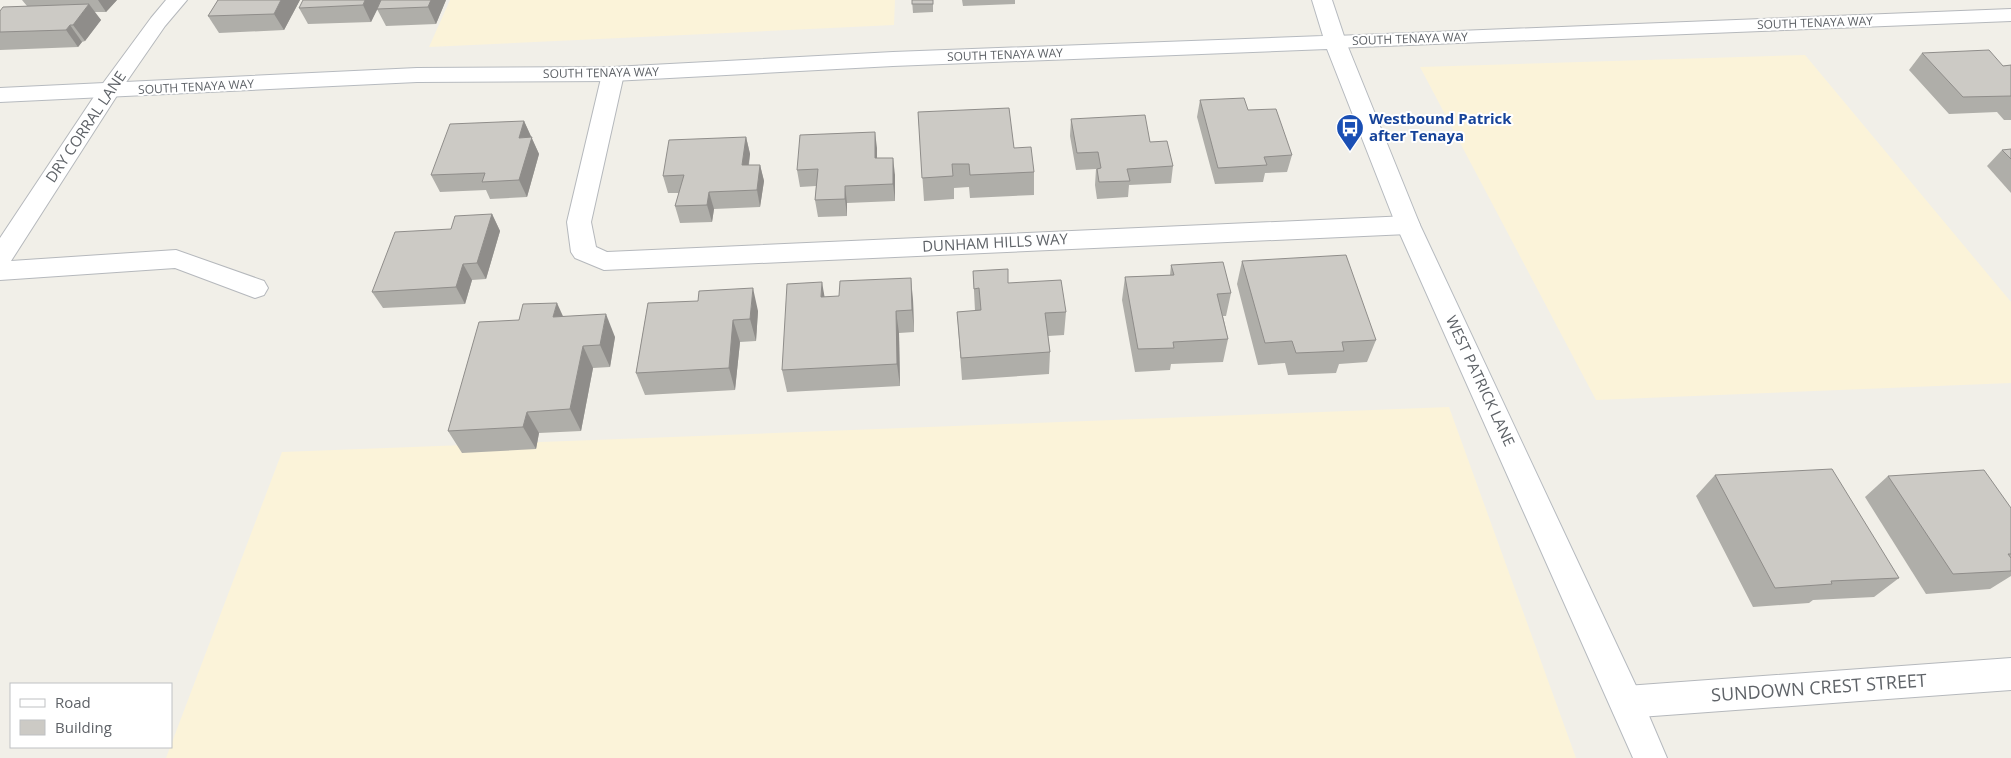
<svg xmlns="http://www.w3.org/2000/svg" width="2011" height="758" viewBox="0 0 2011 758" font-family="'Open Sans',sans-serif">
  <style>
    .sand { fill: #fbf3d9 }
    .lines { fill: none; stroke-linecap: round; stroke-linejoin: round }
    .street-casing { stroke: #b5b8bc; stroke-width: 2 }
    .secondary-casing { stroke: #b6babf; stroke-width: 2 }
    .street { fill: #fff; fill-rule: evenodd }
    .secondary { fill: #fff; fill-rule: evenodd }
    .wall { fill: #afaea9 }
    .shaded-wall { fill: #8f8d8a }
    .building { fill: #cccac5; stroke: #8f8d8a }
    .labels { text-anchor: middle; stroke-width: 4; stroke-linejoin: round; paint-order: stroke }
    .far-street-label { font-size: 12px; fill: #5f6368; stroke: #fff }
    .transit-label { font-size: 15px; font-weight: bold; fill: #164399; stroke: #fff; text-anchor: start }
    .street-label { font-size: 15px; fill: #5f6368; stroke: #fff }
    .near-street-label { font-size: 18px; fill: #5f6368; stroke: #fff }
  </style>
  <rect width="100%" height="100%" fill="#f1efe8"/>
  <g class="sand">
    <polygon points="450,0 895,0 894,25 429,47"/>
    <polygon points="1805,55 2011,302 2011,383 1596,400 1420,67"/>
    <polygon points="1449,407 1576,758 166,758 282,452"/>
  </g>
  <g class="lines">
    <defs>
      <g id="street">
        <polygon points="166,0 187,0 165,26 118,94 11,261 176,250 264,281 268,288 264,295 255,298 175,268 0,280 0,238 101,86 151,18"/>
        <polygon points="2011,9 2011,21 1335,48 1328,46 1324,42 1328,38 1335,36"/>
        <polygon points="613,67 621,69 624,74 591,222 596,247 607,252 1408,216 1417,219 1420,225 1417,231 1408,234 604,270 575,258 571,252 567,222 602,74 605,69"/>
        <polygon points="2011,658 2011,690 1626,718 1614,714 1609,702 1614,690 1626,686"/>
      </g>
      <polygon id="secondary" points="1312,0 1332,0 1346,42 1420,225 1638,690 1667,758 1633,758 1396,225 1327,49 893,66 613,81 417,82 0,102 0,88 417,68 613,67 893,52 1323,36"/>
    </defs>
    <use href="#street" class="street-casing"/>
    <use href="#secondary" class="secondary-casing"/>
    <use href="#street" class="street"/>
    <use href="#secondary" class="secondary"/>
  </g>
  <g class="wall">
    <polygon points="22,0 117,0 106,12 94,12 101,20 85,41 82,42 78,47 0,50 0,11 27,6"/>
    <polygon points="218,0 300,0 284,30 219,33 208,16"/>
    <polygon points="446,0 436,24 386,26 377,9 371,22 308,24 299,8"/>
    <polygon points="912,0 933,0 933,12 913,13"/>
    <polygon points="962,0 1015,0 1015,4 963,6"/>
    <polygon points="1922,53 2003,66 2011,65 2011,120 2004,120 1997,112 1949,114 1909,70"/>
    <polygon points="1200,100 1248,110 1292,155 1287,172 1265,173 1263,182 1215,184 1197,117"/>
    <polygon points="918,112 1014,148 1034,172 1034,195 970,198 969,187 954,188 954,199 924,201"/>
    <polygon points="1071,119 1150,142 1173,166 1171,183 1129,185 1128,197 1097,199 1095,185 1096,169 1076,170 1070,136"/>
    <polygon points="524,121 539,154 527,197 490,199 486,190 440,192 431,175"/>
    <polygon points="746,137 750,154 749,165 760,165 764,181 760,207 714,209 712,222 680,223 675,206 679,193 668,193 663,176"/>
    <polygon points="877,148 877,158 895,175 895,201 847,203 847,216 818,217 815,200 816,186 800,187 797,170"/>
    <polygon points="2011,149 2011,193 1987,166 2002,150"/>
    <polygon points="492,214 500,231 486,279 472,280 465,304 383,308 372,292 451,229"/>
    <polygon points="1242,261 1376,340 1367,362 1339,364 1336,373 1288,375 1285,363 1258,365 1237,284"/>
    <polygon points="1171,265 1231,293 1226,316 1223,316 1228,339 1223,362 1171,364 1170,370 1135,372 1122,300 1125,277 1170,275"/>
    <polygon points="973,271 1008,283 1066,312 1064,335 1048,336 1050,352 1049,374 962,380 957,312 975,311"/>
    <polygon points="825,297 913,300 914,332 899,333 900,386 787,392 782,370"/>
    <polygon points="648,303 758,311 756,341 740,342 735,390 645,395 636,373"/>
    <polygon points="563,316 615,337 610,367 593,368 581,431 539,433 536,449 462,453 448,431 519,320"/>
    <polygon points="1715,475 1899,578 1874,597 1813,600 1809,603 1753,607 1696,496"/>
    <polygon points="1888,476 2011,508 2011,576 1990,589 1926,594 1865,497"/>
  </g>
  <g class="shaded-wall">
    <polygon points="98,0 117,0 106,12"/>
    <polygon points="281,0 300,0 284,30 274,14"/>
    <polygon points="365,0 382,0 371,22 363,5"/>
    <polygon points="431,0 446,0 436,24 428,7"/>
    <polygon points="89,4 101,20 85,41 73,25"/>
    <polygon points="70,25 82,42 78,47 66,30"/>
    <polygon points="524,121 539,154 527,197 519,180 519,138"/>
    <polygon points="875,132 877,148 877,175 875,158"/>
    <polygon points="746,137 750,154 746,182 742,165"/>
    <polygon points="893,158 895,175 895,201 893,184"/>
    <polygon points="760,165 764,181 760,207 757,190"/>
    <polygon points="845,186 847,203 847,216 845,199"/>
    <polygon points="709,192 714,209 712,222 707,205"/>
    <polygon points="492,214 500,231 486,279 477,263"/>
    <polygon points="463,264 472,280 465,304 456,287"/>
    <polygon points="911,278 913,300 914,332 912,310"/>
    <polygon points="822,282 826,305 821,297"/>
    <polygon points="753,288 758,311 756,341 750,319"/>
    <polygon points="557,303 567,325 553,317"/>
    <polygon points="896,311 899,333 900,386 897,364"/>
    <polygon points="606,314 615,337 610,367 600,345"/>
    <polygon points="733,320 740,342 735,390 729,368"/>
    <polygon points="583,346 593,368 581,431 570,409"/>
    <polygon points="527,412 539,433 536,449 523,427"/>
  </g>
  <g class="building">
    <polygon points="218,0 281,0 274,14 208,16"/>
    <polygon points="303,0 365,0 363,5 299,8"/>
    <polygon points="381,0 431,0 428,7 377,9"/>
    <rect x="912" y="0" width="21" height="4"/>
    <polygon points="89,4 73,25 70,25 66,30 0,32 0,11 3,7"/>
    <polygon points="1989,50 2003,66 2011,65 2011,96 1963,97 1922,53"/>
    <polygon points="1244,98 1248,110 1276,109 1292,155 1264,157 1267,165 1218,168 1200,100"/>
    <polygon points="1009,108 1014,148 1031,147 1034,172 970,175 969,164 952,164 953,176 922,178 918,112"/>
    <polygon points="1145,115 1150,142 1167,141 1173,166 1127,169 1130,181 1099,182 1097,169 1101,168 1098,152 1077,153 1071,119"/>
    <polygon points="524,121 519,138 532,137 519,180 482,182 485,173 431,175 450,124"/>
    <polygon points="875,132 875,158 893,158 893,184 845,186 845,199 815,200 818,169 797,170 800,135"/>
    <polygon points="746,137 742,165 760,165 757,190 709,192 707,205 675,206 684,175 663,176 669,140"/>
    <polygon points="2011,149 2011,159 2002,150"/>
    <polygon points="492,214 477,263 463,264 456,287 372,292 395,232 451,229 455,216"/>
    <polygon points="1346,255 1376,340 1342,342 1344,351 1296,353 1292,341 1265,343 1242,261"/>
    <polygon points="1223,262 1231,293 1217,294 1228,339 1173,342 1174,348 1138,349 1125,277 1174,275 1171,265"/>
    <polygon points="1008,269 1008,283 1061,280 1066,312 1045,313 1050,352 961,358 957,312 981,310 979,288 974,289 973,271"/>
    <polygon points="911,278 912,310 896,311 897,364 782,370 787,284 822,282 821,297 839,296 840,281"/>
    <polygon points="753,288 750,319 733,320 729,368 636,373 648,303 698,301 699,291"/>
    <polygon points="557,303 553,317 606,314 600,345 583,346 570,409 527,412 523,427 448,431 479,322 519,320 523,304"/>
    <polygon points="1832,469 1899,578 1831,581 1832,584 1775,588 1715,475"/>
    <polygon points="1984,470 2011,508 2011,554 2008,554 2011,558 2011,571 1953,574 1888,476"/>
  </g>
  <defs>
    <symbol id="bus-pin" viewBox="-11 -11 22 30"><path d="M0 17L-7.5 6A9.5 9.5 0 1 1 7.5 6Z" fill="#1a4fb4" stroke="#fff"/><path d="M-5-6H5V4H4V6H2V4H-2V6H-4V4H-5ZM-3.5-4V0h7V-4ZM-3.5 1.2v1.5H-2V1.2ZM2 1.2v1.5H3.5V1.2Z" fill="#fff"/></symbol>
  </defs>
  <g fill-rule="evenodd">
    <use href="#bus-pin" x="1334" y="112" width="32" height="43"/>
  </g>
  <g class="labels">
    <g class="far-street-label">
      <text transform="translate(1815 23) rotate(-2)" y="4">SOUTH TENAYA WAY</text>
      <text transform="translate(1410 39) rotate(-2)" y="4">SOUTH TENAYA WAY</text>
      <text transform="translate(1005 55) rotate(-2)" y="4">SOUTH TENAYA WAY</text>
      <text transform="translate(601 73) rotate(-1)" y="4">SOUTH TENAYA WAY</text>
      <text transform="translate(196 87) rotate(-3)" y="4">SOUTH TENAYA WAY</text>
    </g>
    <g class="transit-label">
      <text x="1369" y="124">Westbound Patrick<tspan x="1369" dy="17">after Tenaya</tspan></text>
    </g>
    <g class="street-label">
      <text transform="translate(86 127) rotate(-56)" y="5">DRY CORRAL LANE</text>
      <text transform="translate(995 243) rotate(-3)" y="5">DUNHAM HILLS WAY</text>
      <text transform="translate(1480 381) rotate(65)" y="5">WEST PATRICK LANE</text>
    </g>
    <g class="near-street-label">
      <text transform="translate(1819 688) rotate(-4)" y="6">SUNDOWN CREST STREET</text>
    </g>
  </g>
  <rect x="10" y="683" width="162" height="65" fill="#ffffff" stroke="#bfc1c3"/>
  <rect x="20" y="699" width="25" height="8" fill="#ffffff" stroke="#bfc1c3"/>
  <text x="55" y="708" font-size="15" fill="#5f6368">Road</text>
  <rect x="20" y="720" width="25" height="15" fill="#cccac5" stroke="#bfc1c3"/>
  <text x="55" y="733" font-size="15" fill="#5f6368">Building</text>
</svg>
